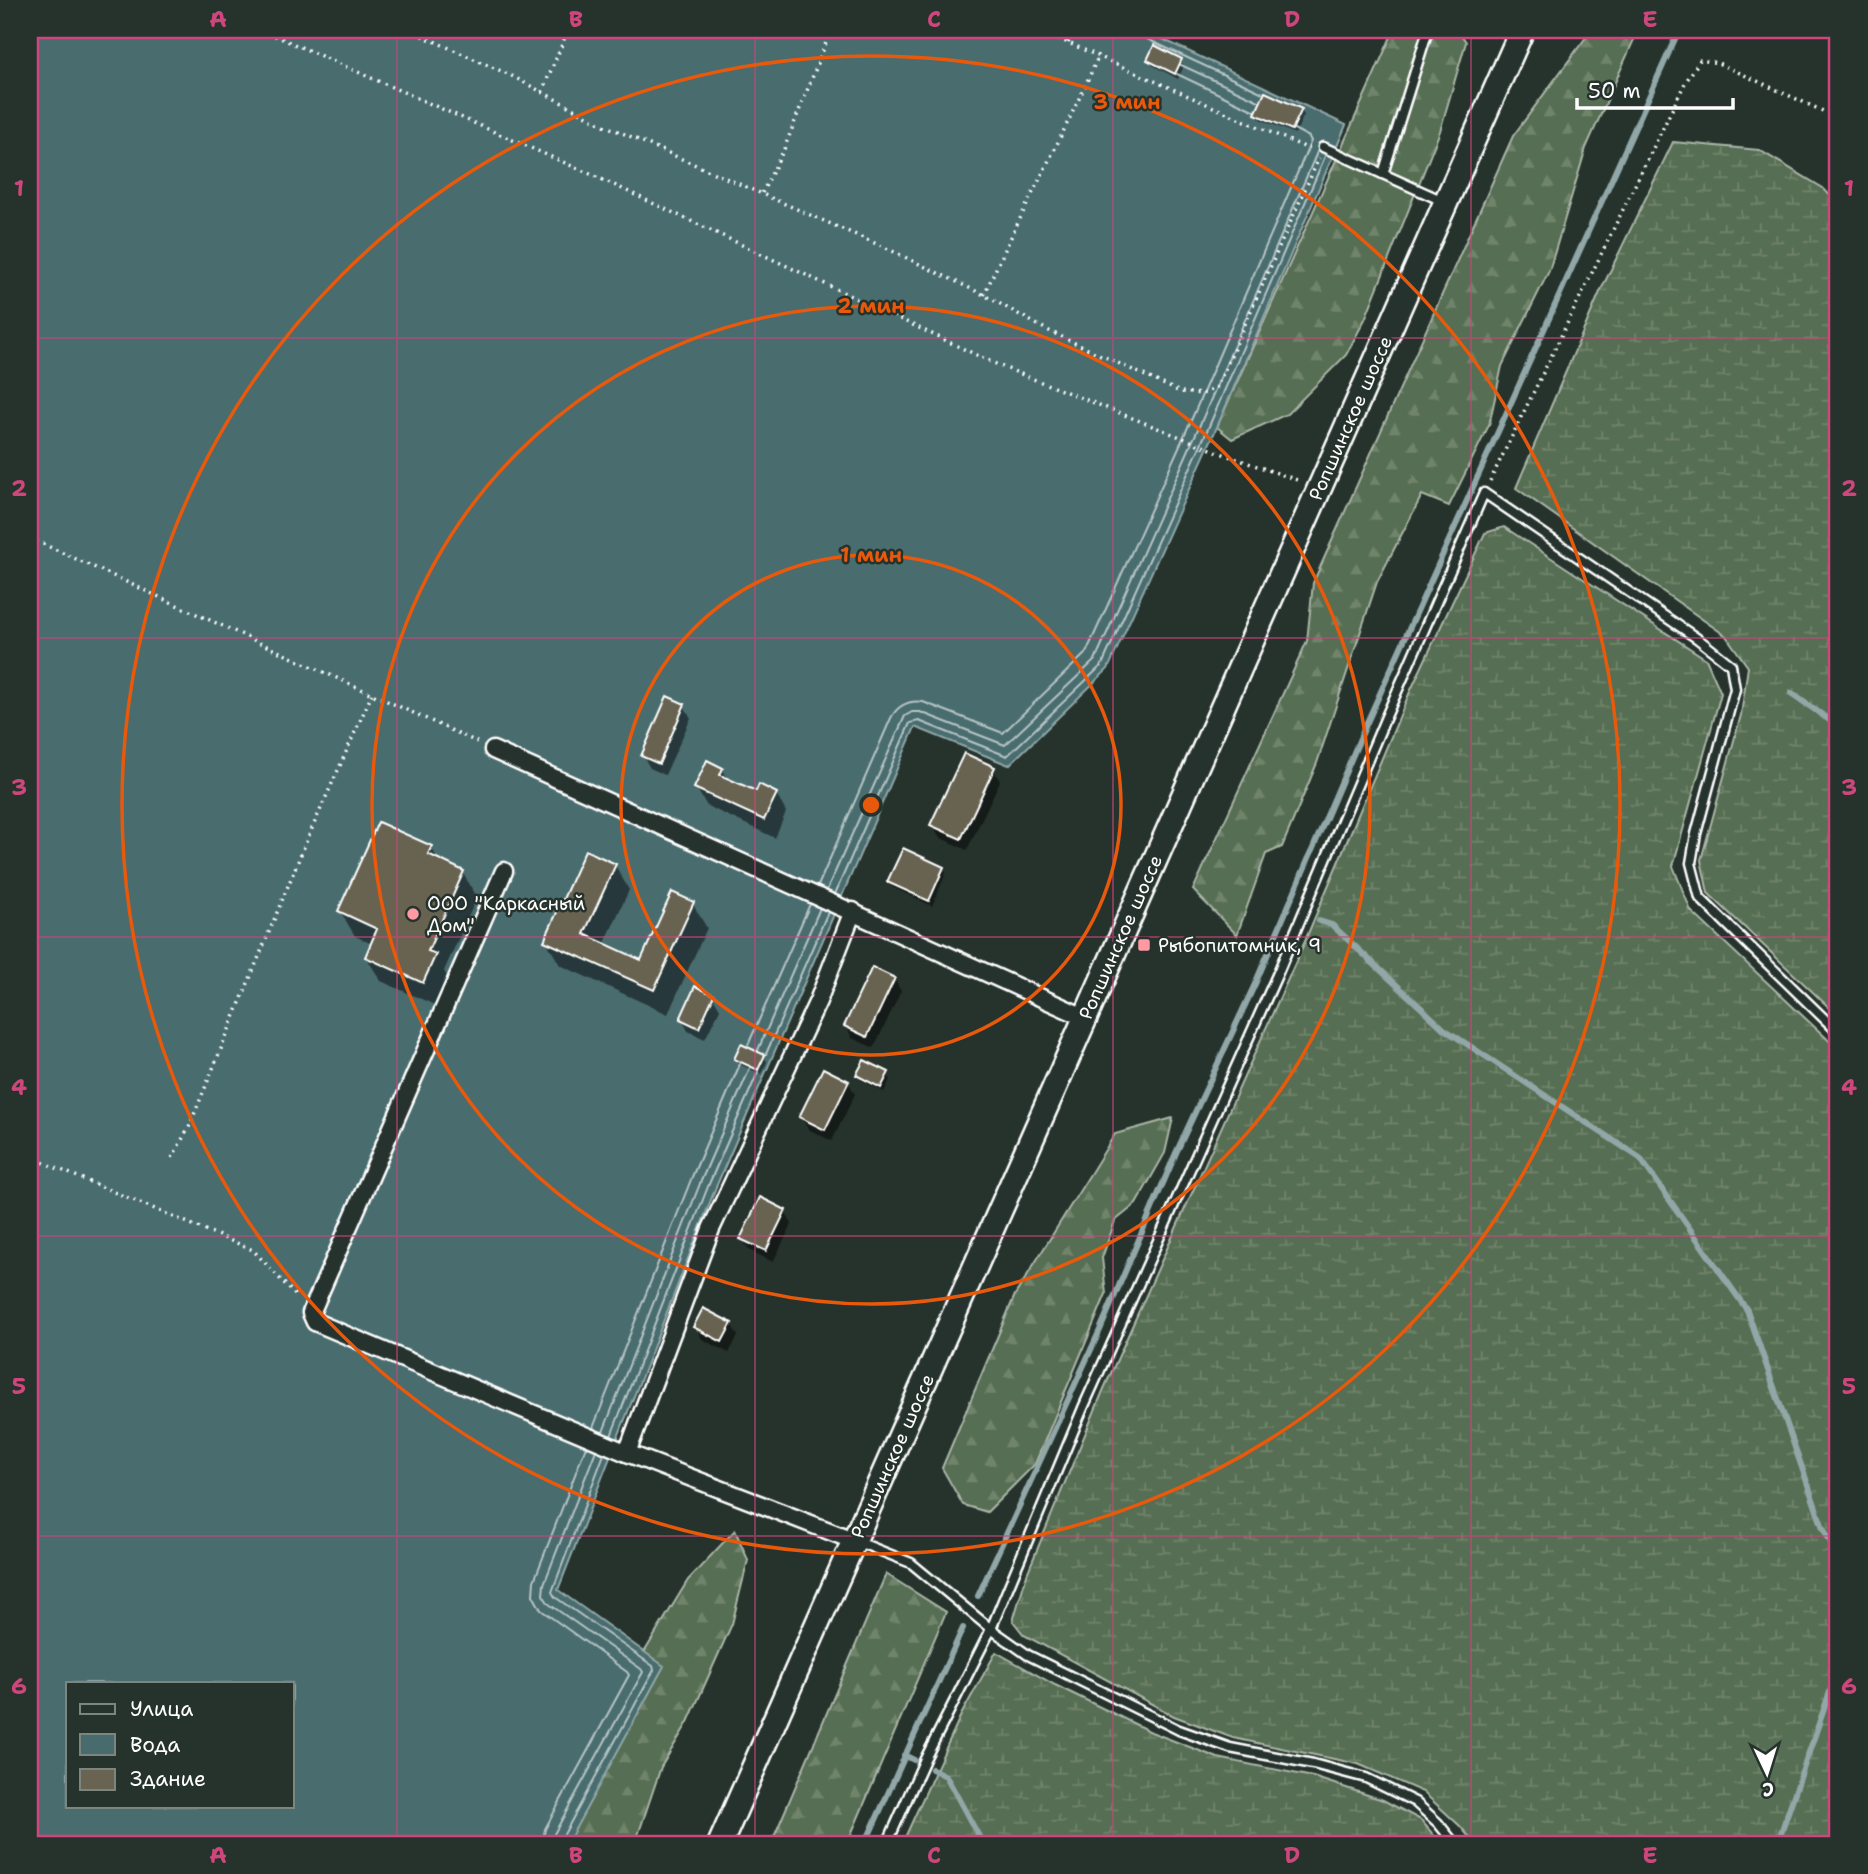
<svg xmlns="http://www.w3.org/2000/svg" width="1868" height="1874" viewBox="0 0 1868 1874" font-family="'Shantell Sans',sans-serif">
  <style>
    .forest { fill: url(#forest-firs); stroke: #abb6a8; stroke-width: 2 }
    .wetland { fill: url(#wetland-marsh); stroke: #abb6a8; stroke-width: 2 }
    .water { fill: #486c6e; stroke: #91a7a8; stroke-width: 2; fill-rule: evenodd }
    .shadow { fill: #0007 }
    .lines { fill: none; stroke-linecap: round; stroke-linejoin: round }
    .shore { stroke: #b6c4c5; stroke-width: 2 }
    .stream { stroke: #91a7a8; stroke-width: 6 }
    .building { fill: #686451; stroke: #fff; stroke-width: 2 }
    .service-casing { stroke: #fff; stroke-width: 13 }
    .minor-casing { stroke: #fff; stroke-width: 21 }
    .secondary-casing { stroke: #fff; stroke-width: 28 }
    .path { stroke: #fff; stroke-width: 3.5; stroke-dasharray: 2 5; stroke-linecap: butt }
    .service { stroke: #26332d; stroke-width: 8 }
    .minor { stroke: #26332d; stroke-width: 16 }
    .secondary { stroke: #26332d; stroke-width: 23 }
    .grid { fill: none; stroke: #ce467c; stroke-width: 2; stroke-opacity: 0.55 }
    .ring { fill: none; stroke: #e8590c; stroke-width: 3.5 }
    .poi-dot { fill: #ff9aa2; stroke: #26332d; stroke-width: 2.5 }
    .labels { text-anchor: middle; stroke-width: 5; stroke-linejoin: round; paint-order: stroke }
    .street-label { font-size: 19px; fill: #fff; stroke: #26332d }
    .poi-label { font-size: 19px; fill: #fff; stroke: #26332d; text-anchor: start }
    .centre { fill: #e8590c; stroke: #26332d; stroke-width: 3.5 }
    .ring-label { font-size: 21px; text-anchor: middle; font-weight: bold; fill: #e8590c; stroke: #26332d; stroke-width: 5; stroke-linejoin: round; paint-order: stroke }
    .neatline { fill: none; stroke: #ce467c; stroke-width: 2.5 }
    .grid-label { font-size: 23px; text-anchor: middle; font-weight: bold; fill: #ce467c }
  </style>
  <defs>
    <pattern id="forest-firs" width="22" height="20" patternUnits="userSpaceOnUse" patternTransform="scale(1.75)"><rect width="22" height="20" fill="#576e52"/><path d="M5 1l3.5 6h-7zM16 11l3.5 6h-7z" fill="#70846c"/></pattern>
    <pattern id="wetland-marsh" width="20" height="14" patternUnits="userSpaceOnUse" patternTransform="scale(1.75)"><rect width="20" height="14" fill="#576e52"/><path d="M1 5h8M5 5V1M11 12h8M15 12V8" fill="none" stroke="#70846c"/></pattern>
  </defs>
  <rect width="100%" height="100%" fill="#26332d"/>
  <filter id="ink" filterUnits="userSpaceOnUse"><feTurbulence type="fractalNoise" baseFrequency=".0143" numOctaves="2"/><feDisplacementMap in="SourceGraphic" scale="14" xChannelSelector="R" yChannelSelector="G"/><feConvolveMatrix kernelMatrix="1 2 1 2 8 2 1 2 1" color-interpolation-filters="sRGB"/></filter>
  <g filter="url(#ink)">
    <g class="forest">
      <polygon points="1394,30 1458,30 1466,42 1440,131 1365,319 1346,355 1287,414 1232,439 1217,427"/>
      <polygon points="1596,30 1635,30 1636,35 1586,148 1549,271 1502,366 1489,425 1449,506 1422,495 1377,582 1317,763 1282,847 1266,854 1237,935 1193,890 1307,641 1313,583 1513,136 1587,36"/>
      <polygon points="1173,1118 1165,1153 1136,1204 1115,1221 1102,1258 1106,1294 1035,1464 987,1512 963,1505 942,1468 1015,1295 1115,1134"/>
      <polygon points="735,1530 748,1560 732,1624 688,1722 661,1767 635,1844 552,1844 628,1679 688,1580"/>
      <polygon points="886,1574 946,1612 847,1844 771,1844"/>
    </g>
    <g class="wetland">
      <polygon points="1673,142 1759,150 1823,188 1838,204 1838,1016 1708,893 1701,860 1741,715 1748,667 1726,636 1516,488 1600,292"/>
      <polygon points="1504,527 1706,659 1721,693 1673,866 1691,911 1838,1049 1838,1844 1475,1844 1460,1826 1423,1792 1358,1764 1233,1738 1174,1716 1024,1635 1013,1621 1027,1574 1103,1391 1302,948 1409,694 1485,533"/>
      <polygon points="996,1652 1055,1685 1151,1732 1218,1758 1313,1777 1383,1800 1421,1820 1441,1844 902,1844 961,1715"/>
    </g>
    <path class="water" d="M30,30H1143L1346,125L1217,427L1108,669L1009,765L915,727L716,1187L558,1590L664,1666L567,1844H30ZM68,1683H292V1806H68Z"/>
    <g class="shadow">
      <polygon points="1149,60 1181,61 1184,66 1178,79 1152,65"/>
      <polygon points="1301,110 1304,115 1295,134 1260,119 1257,114"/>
      <polygon points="684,706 691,718 665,775 650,768 643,756"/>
      <polygon points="722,769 729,781 757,794 776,794 786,812 775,838 707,806 696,788"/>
      <polygon points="993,769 1000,781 967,850 939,837 932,825"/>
      <polygon points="431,847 439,861 462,872 477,897 444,971 449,980 437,1006 381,981 366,957 372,944 355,936 340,911"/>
      <polygon points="615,865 629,890 604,945 642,962 692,903 707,928 668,1014 560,965 546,941"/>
      <polygon points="943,868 946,873 932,906 892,887 889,882"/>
      <polygon points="894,979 901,991 874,1048 852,1038 846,1026"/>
      <polygon points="713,997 720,1009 705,1039 688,1031 682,1019"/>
      <polygon points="764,1056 767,1062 761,1074 739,1064 736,1059"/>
      <polygon points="887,1074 890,1079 884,1092 861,1080 858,1075"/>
      <polygon points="848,1082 855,1094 832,1141 808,1129 801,1117"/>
      <polygon points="785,1212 792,1224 773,1262 749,1250 742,1239"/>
      <polygon points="731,1324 738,1336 729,1353 702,1339 695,1327"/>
    </g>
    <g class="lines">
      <g class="shore">
        <polyline points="1143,30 1143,35 1147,39 1263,93"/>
        <polyline points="1181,65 1259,101"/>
        <polyline points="1177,74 1255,111"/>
        <path d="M818,886L891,718C898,705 908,700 923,702L1003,733L1086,653L1193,416L1311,141L1309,137L1294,129"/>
        <polyline points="827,890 905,716 912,712 920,712 1005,745 1095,660 1202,420 1318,150"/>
        <polyline points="835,894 910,723 919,721 1007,756 1102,665 1210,424 1326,154"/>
        <polyline points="748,1045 810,904"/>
        <polyline points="758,1050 820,908"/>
        <polyline points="766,1054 828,912"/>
        <polyline points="593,1428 692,1177 740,1064"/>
        <polyline points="603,1432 701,1181 750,1068"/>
        <polyline points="611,1436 709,1184 758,1072"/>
        <polyline points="542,1844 545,1829 629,1675 627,1672 541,1610 533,1595 534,1581 586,1446"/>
        <polyline points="552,1844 554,1834 643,1672 641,1669 549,1604 543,1595 544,1584 596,1450"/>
        <polyline points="561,1844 562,1838 654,1670 653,1666 555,1597 552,1592 604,1454"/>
      </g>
      <g class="stream">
        <polyline points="1791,693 1838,726"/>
        <polyline points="1838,755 1838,817"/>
        <polyline points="1319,921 1332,925 1444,1029 1640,1158 1747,1310 1823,1528 1838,1555"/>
        <polyline points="978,1596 1100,1330 1176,1153 1255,984 1364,729 1679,30"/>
        <polyline points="904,1755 914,1760"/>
        <polyline points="932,1769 946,1776 983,1844"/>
        <polyline points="865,1844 963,1628"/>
        <polyline points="1777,1844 1832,1686 1838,1682"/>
      </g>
    </g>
    <g class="building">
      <polygon points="1154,45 1182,59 1175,74 1147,60"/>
      <polygon points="1265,92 1302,109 1292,130 1255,114"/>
      <polygon points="667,696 685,704 659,764 641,756"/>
      <polygon points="964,753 995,767 961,839 930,825"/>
      <polygon points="707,760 723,768 720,775 756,791 759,784 777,793 764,820 694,788"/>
      <polygon points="378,822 432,846 428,854 464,871 428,951 436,954 423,983 365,957 377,929 338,911"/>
      <polygon points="903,848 944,867 929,901 887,882"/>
      <polygon points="585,850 616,864 584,934 641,960 672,892 694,902 654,990 544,941"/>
      <polygon points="872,967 895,978 867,1037 844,1026"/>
      <polygon points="695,986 714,995 699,1028 680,1019"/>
      <polygon points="741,1044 765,1055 758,1070 734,1059"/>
      <polygon points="864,1060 889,1072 881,1088 856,1075"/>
      <polygon points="823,1068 849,1081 825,1130 799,1117"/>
      <polygon points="760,1197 786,1210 766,1251 740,1239"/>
      <polygon points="703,1308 732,1323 722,1342 693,1327"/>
    </g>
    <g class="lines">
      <defs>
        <g id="service">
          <polyline points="1323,147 1445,202"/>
          <polyline points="1383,174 1428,30"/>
          <polyline points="856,1541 911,1563 991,1629 1028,1655 1179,1730 1230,1748 1313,1764 1366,1778 1415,1802 1438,1823 1455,1844"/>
          <polyline points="887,1844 925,1759 991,1629 1083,1408 1277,975 1385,719 1484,493 1698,639 1731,665 1735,689 1696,834 1691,863 1700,898 1838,1032"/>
        </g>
        <g id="minor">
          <polyline points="493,750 1084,1017"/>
          <polyline points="504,871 311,1313 315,1322 627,1453 855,1541"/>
          <polyline points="627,1453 711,1229 818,1001 853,911"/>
        </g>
        <polyline id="secondary" points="720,1844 1522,30"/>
      </defs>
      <use href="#service" class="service-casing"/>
      <use href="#minor" class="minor-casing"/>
      <use href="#secondary" class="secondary-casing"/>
      <g class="path">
        <polyline points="262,30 597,177 998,365 1231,457 1300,481"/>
        <polyline points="409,30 510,75 604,125 886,248 984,295 1047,330 1180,392 1202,394 1217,387 1319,158"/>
        <polyline points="1039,30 1304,147 1309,147"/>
        <polyline points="1068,43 1075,30"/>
        <polyline points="542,92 568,30"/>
        <polyline points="762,193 784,149 831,30"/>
        <path d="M984,295C1020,214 1063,137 1098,57"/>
        <polyline points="1490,481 1685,83 1700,60 1718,63 1838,118"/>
        <polyline points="30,538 477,742"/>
        <polyline points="30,1157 253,1250 298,1298"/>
        <polyline points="172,1158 189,1127 306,842 372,694"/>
      </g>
      <use href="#service" class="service"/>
      <use href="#minor" class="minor"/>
      <use href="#secondary" class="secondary"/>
    </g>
  </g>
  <path class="grid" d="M397,30V1844M755,30V1844M1113,30V1844M1471,30V1844M30,338H1838M30,638H1838M30,937H1838M30,1236H1838M30,1536H1838"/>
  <g class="ring">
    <circle cx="871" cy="805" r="250"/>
    <circle cx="871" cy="805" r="499"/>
    <circle cx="871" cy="805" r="749"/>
  </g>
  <g class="poi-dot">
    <circle cx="413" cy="914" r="7"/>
    <rect x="1137" y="938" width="14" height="14" rx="3.5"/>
  </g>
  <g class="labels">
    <g class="street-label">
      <text transform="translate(1350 418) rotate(-66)" y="7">Ропшинское шоссе</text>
      <text transform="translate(1120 937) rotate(-66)" y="7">Ропшинское шоссе</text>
      <text transform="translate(892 1456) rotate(-66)" y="7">Ропшинское шоссе</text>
    </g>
    <g class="poi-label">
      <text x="427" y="910">ООО "Каркасный<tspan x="427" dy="22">Дом"</tspan></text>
      <text x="1158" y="952">Рыбопитомник, 9</text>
    </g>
  </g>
  <circle cx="871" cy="805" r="10" class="centre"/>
  <g class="ring-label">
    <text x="1127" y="109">3 мин</text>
    <text x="871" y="313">2 мин</text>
    <text x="871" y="562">1 мин</text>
  </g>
  <rect width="1868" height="1874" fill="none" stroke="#26332d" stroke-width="77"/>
  <rect x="66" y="1682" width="228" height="126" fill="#26332d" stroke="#7d8581" stroke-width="2"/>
  <rect x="80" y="1704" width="35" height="10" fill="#26332d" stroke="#7d8581" stroke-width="2"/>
  <text x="130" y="1716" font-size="21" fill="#ffffff">Улица</text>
  <rect x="80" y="1734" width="35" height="21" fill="#486c6e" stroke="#7d8581" stroke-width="2"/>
  <text x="130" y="1752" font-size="21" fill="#ffffff">Вода</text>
  <rect x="80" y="1769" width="35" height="21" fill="#686451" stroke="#7d8581" stroke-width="2"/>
  <text x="130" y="1786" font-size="21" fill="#ffffff">Здание</text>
  <g transform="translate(1767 1773) rotate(176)" stroke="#26332d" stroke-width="5" paint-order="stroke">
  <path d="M0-5L12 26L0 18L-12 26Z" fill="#ffffff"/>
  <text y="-10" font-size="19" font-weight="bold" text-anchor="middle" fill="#ffffff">С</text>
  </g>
  <path d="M1577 98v10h156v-10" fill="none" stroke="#ffffff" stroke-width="3.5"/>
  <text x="1588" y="98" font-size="21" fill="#ffffff" stroke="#26332d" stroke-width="5" paint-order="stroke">50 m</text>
  <rect x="38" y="38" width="1791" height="1798" class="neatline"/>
  <g class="grid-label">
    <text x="218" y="27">A</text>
    <text x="576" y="27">B</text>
    <text x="934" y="27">C</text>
    <text x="1292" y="27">D</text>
    <text x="1650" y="27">E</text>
    <text x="19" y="196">1</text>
    <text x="1849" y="196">1</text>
    <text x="19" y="496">2</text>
    <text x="1849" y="496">2</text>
    <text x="19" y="795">3</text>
    <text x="1849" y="795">3</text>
    <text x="19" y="1095">4</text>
    <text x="1849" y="1095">4</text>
    <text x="19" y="1394">5</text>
    <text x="1849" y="1394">5</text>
    <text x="19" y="1694">6</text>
    <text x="1849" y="1694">6</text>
    <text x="218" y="1863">A</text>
    <text x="576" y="1863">B</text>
    <text x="934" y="1863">C</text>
    <text x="1292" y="1863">D</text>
    <text x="1650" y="1863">E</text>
  </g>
</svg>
